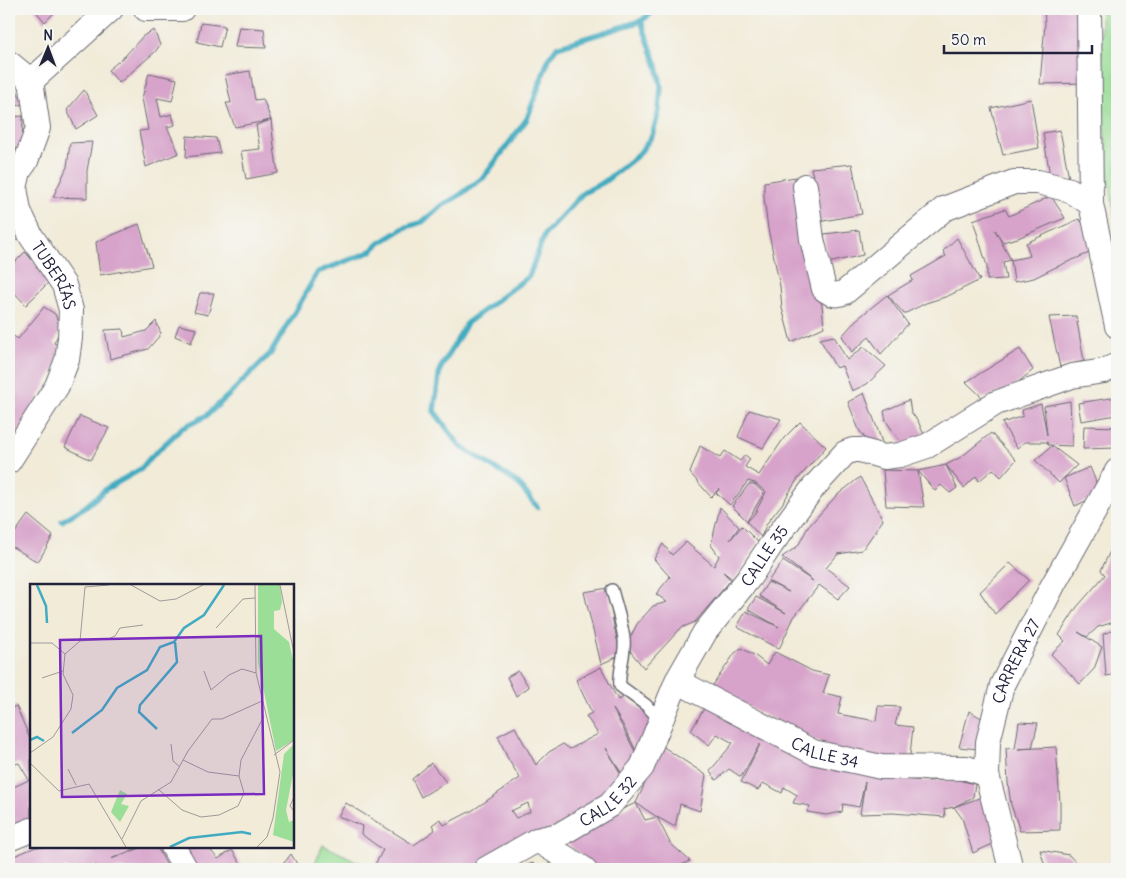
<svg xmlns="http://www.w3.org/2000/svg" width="1126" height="878" viewBox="0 0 1126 878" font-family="Delius,sans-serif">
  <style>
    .green { fill: #9ade97; stroke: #5e8069 }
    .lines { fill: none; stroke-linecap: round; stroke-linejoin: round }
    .stream { stroke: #41abc1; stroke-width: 5.5 }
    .building { fill: #d7a3ca; fill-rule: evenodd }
    .service-casing { stroke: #6a6872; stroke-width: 14 }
    .minor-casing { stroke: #6a6872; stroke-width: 26 }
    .service { stroke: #fff; stroke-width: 11 }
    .minor { stroke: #fff; stroke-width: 24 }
    .labels { text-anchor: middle; stroke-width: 4.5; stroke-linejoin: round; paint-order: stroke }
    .street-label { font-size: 16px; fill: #22223b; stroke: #f6f6f2 }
    .inset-river { fill: none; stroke: #41abc1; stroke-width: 2.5 }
    .inset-road { fill: none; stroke: #9e9b99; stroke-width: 1 }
    .view { fill: #7b2cbf; fill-opacity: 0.15; stroke: #7b2cbf; stroke-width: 2.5 }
    .inset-edge { fill: none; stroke: #22223b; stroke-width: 2.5 }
  </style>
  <rect width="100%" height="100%" fill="#f6f6f2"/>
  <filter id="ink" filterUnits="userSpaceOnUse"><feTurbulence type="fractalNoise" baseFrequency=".02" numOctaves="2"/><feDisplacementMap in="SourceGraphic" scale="10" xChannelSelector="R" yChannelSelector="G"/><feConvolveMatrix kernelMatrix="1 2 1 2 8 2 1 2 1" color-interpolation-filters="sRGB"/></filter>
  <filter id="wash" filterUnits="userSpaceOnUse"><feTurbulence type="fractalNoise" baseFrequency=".0096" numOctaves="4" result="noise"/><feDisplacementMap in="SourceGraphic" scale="20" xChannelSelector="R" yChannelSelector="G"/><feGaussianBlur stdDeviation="1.12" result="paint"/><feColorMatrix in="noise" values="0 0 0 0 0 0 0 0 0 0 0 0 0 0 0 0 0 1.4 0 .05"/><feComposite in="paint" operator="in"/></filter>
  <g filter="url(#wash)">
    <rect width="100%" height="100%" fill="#f1ebd8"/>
    <g class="green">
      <path d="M1101,9H1117V228C1102,155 1102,82 1101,9Z"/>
      <polygon points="323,845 363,864 359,869 312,869"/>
    </g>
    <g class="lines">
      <g class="stream">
        <polyline points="537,507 518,483 460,446 434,411 440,369 467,323 529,276 545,234 583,193 604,182 639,154 652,136 659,111 661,86 657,66 641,21"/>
        <polyline points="62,521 85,507 106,489 141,469 150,458 182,428 206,416 231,393 271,353 318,272 370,252 380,243 404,228 422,222 443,205 460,195 484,177 527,119 549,58 557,47 641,21 657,9"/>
      </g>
    </g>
    <g id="blocks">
      <g class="building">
        <polygon points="34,9 58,9 45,22"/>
        <polygon points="1044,9 1087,9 1088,83 1040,84 1045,23"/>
        <polygon points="201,23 225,26 220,47 197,42"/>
        <polygon points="239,27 264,29 266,48 235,47"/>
        <polygon points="154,30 160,45 155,52 119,83 108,70 125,56 143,36"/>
        <polygon points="250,71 255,100 263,99 271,120 235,127 226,103 231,103 225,75"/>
        <polygon points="149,73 177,79 172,101 157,98 161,117 172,114 175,125 167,127 179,153 146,167 139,131 148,130 142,98"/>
        <polygon points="9,74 23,104 9,108"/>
        <polygon points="84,90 98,115 76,129 67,110"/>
        <polygon points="1031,99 1039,148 1003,155 991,108"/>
        <polygon points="23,116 22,149 9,148 9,117"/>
        <polygon points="271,120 274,147 278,173 246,179 241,151 260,149 256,125"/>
        <polygon points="1060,130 1069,179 1051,182 1043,133"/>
        <polygon points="187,136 216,138 220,153 186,157"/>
        <polygon points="92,142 87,171 87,198 53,197 67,167 70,143"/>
        <polygon points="852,164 862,214 818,222 818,195 811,168"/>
        <polygon points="796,177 814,279 822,305 824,327 791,342 782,308 780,286 768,229 764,198 764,182"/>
        <polygon points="1051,196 1065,218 1018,238 1002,242 995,230 1011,260 1030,256 1026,243 1079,219 1088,230 1096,250 1054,268 1034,278 1014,282 1011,260 1003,262 1006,279 987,280 987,266 973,220 1005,209 1009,216"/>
        <polygon points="9,218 20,238 9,244"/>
        <polygon points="139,224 152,266 100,275 96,242"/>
        <polygon points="859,230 863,255 828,263 824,234"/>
        <polygon points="957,238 980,280 948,296 926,303 904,314 888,295 913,280 911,276 946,256 943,251"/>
        <polygon points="25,252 51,280 26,305 9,287 9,268"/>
        <polygon points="200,293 214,293 208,315 194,312"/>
        <polygon points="887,295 908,324 881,354 869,337 852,352 842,336 856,320"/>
        <polygon points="44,307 55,314 60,327 58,335 54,343 61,348 56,365 19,433 9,426 9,338 12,335 18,339"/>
        <polygon points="1076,316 1084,361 1060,367 1049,317"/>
        <polygon points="156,321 161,334 148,349 110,359 105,330 123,329 124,337 146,331"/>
        <polygon points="179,325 196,329 191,343 175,336"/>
        <polygon points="834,336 847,360 864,347 886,366 867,384 852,391 842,366 836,368 820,339"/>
        <polygon points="1020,349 1033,370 1010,389 983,398 966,382"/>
        <polygon points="864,393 876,425 884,448 869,443 859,430 848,402"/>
        <polygon points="1117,397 1117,415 1081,421 1078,403"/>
        <polygon points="909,400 911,412 918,421 924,435 902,444 886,421 884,411"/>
        <polygon points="1070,401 1072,446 1048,445 1047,442 1025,442 1017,448 1002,423 1023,416 1022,410 1041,404 1047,435 1044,406"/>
        <polygon points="749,410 781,419 763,448 738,437"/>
        <polygon points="80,416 109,428 91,460 65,447"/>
        <polygon points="800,422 826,447 797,480 782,504 767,523 761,537 747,522 755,513 766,492 755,483 748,481 730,505 716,493 720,488 711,497 690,473 700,446 720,458 725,451 740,461 745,455 750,459 745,467 759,475 784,438"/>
        <polygon points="1084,426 1117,427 1117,448 1083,449"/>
        <polygon points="991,433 1016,460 1001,477 993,469 979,481 976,476 964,488 946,465 957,488 950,493 941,485 935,491 918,471 924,507 886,506 883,470 918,471 946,465 961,457"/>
        <polygon points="1052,446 1077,465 1059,483 1035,460"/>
        <polygon points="1090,467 1101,494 1075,506 1064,478"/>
        <polygon points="860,477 883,520 862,550 838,554 826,568 850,586 838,599 819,585 794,617 779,649 737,627 746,611 779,627 748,609 756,597 786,613 759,596 768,582 789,592 768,581 783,561 813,581 782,557 798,546 808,527 836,496"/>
        <polygon points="749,484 754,484 764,493 747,521 732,506"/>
        <polygon points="720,507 739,527 730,540 742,526 758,542 734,580 723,572 731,580 695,622 681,628 644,668 626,646 637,624 653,606 667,602 656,594 670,577 654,559 663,544 672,555 686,542 714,566 719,556 711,545"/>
        <polygon points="28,515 53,536 38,562 9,545 9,541"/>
        <polygon points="1117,537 1117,621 1098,627 1087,637 1078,632 1102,647 1094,669 1080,684 1051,654 1065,641 1059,635 1077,607 1105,575 1101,570"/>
        <polygon points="1010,563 1029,580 995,614 980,592"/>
        <polygon points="608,588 614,627 621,655 601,664 584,592"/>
        <polygon points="1117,629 1117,674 1106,676 1103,634"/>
        <polygon points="741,648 754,655 767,665 775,652 812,671 829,675 823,693 842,697 838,714 876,721 878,706 900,707 895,725 913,727 909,764 850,758 711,688 735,653"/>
        <path d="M601,667L618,700L624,697L655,720L638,755L623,725L613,709L640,761L624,777L606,748L626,783L567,821L473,869L373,868L383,850L361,834L362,826L338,816L346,803L414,845L435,830L432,825L440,819L444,825L473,810L520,778L508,759L498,736L515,727L536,765L549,752L563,744L570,749L598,734L586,716L592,713L576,680ZM528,803L530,812L516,818L511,811Z"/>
        <polygon points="518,671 529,687 516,696 507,677"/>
        <polygon points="707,703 800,756 813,765 886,778 928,781 954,779 975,784 973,797 954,807 982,797 999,841 973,853 962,818 954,807 944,809 945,817 893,813 860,814 865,782 859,807 843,804 842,812 826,815 807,812 810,806 793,803 797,795 784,787 782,793 763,783 758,790 741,782 760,744 741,777 729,769 716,780 710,771 733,743 717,734 709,745 691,731"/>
        <polygon points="16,706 31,741 31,817 9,829 9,789 29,780 19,763 11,765 9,759 9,709"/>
        <polygon points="969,711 985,720 978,749 959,747"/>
        <polygon points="1019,722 1038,723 1032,748 1018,749 1056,747 1060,803 1060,830 1020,831 1011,805 1008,783 1006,748 1015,749"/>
        <polygon points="662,746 706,775 700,811 680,804 675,827 657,817 670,843 690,861 673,869 598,869 563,840 600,819 636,803 645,820 657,817 636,803"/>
        <polygon points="431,763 446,782 421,797 412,779"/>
        <polygon points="36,847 139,847 111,859 143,847 157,847 169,869 99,869 96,865 86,869 68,869 67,867 62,869 9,869 9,858"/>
        <polygon points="183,847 210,847 212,852 218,859 232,850 244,869 195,869"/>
        <polygon points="1040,850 1069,855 1082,869 1046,869"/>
        <polygon points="291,854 300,869 274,869 285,862"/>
        <polygon points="554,860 568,869 541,869"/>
        <polygon points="533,863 537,869 514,869"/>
      </g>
    </g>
  </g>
  <g filter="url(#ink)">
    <use href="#blocks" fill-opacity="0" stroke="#6a6872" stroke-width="1"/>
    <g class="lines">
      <defs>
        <path id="service" d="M612,590C616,605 622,623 624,639C626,655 618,670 620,686L646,705L661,721"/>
        <g id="minor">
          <polyline points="146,9 182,9"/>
          <polyline points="1089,9 1091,204 1117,326"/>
          <path id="s1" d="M9,63L31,81L38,128L26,161L19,171L15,188L19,211L31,236L64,285L71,310L70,338L67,360L57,386L9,461"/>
          <polyline points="31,81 111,9"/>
          <path d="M805,186L812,239L824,289C832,295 836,296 845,292L944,209L1014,182H1038L1070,190L1091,204"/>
          <path id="s2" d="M677,681L813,752L881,767L967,768L987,775"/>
          <polyline points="9,839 31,830"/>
          <polyline points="537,840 584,869"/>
          <polyline points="173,847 186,869"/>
          <path id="s3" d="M486,869L537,840L559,835L610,805L642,767L677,681L705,632L749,578L771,545L813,488L845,453L853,450H860L884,457L900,455L927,446L996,403L1072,376L1104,371L1117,365"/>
          <path id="s4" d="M1011,869L987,775L988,742L1002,685L1053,585L1117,471"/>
        </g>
      </defs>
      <use href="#service" class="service-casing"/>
      <use href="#minor" class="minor-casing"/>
      <use href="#service" class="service"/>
      <use href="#minor" class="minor"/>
    </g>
  </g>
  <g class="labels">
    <g class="street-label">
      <text dy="6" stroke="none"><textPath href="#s1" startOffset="238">TUBERÍAS</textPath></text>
      <text dy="6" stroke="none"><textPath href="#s3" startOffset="436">CALLE 35</textPath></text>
      <text dy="6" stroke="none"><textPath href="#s4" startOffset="216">CARRERA 27</textPath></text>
      <text dy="6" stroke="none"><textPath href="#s2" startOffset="165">CALLE 34</textPath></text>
      <text dy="6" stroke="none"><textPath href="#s3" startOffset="141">CALLE 32</textPath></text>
    </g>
  </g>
  <g transform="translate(30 584)">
    <rect width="264" height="264" fill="#f1ebd8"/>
    <path d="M228,1H250L252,18L250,26L244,27V45L259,58L264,81V156L246,167L228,78ZM264,160V185L256,226L259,238L264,236V258L243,251L254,170ZM90,206L97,210L91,220L99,222L90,238L81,228Z" fill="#9ade97"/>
    <path class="inset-river" d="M7,1L16,22L17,39M127,145L109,128L110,121L147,78L145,58M42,149L72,126L87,104L117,86L130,63L144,58L154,44L174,31L194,1M0,156L7,153L14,157M140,263L159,254L212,248L221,250"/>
    <path class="inset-road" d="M101,1L130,17L146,15L173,1M225,1L226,89L250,188L243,234L237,253L227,263M250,1L264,69M186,44L213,15L225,14M50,57L78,55L85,52L90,44L113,41M0,59H22L35,70L33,90L43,111L41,125L23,153L0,169M35,70L50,57L55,3L79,1M174,87L181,106L199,91L212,85L226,89M12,94L33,87M141,160L143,177L150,183M244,171L264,156M153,176L178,188L209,192M0,179L29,207L59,200L96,263M38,185L46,201M128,205L152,226L171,233L189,231L208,222L214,209L209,192L211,176L234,132M264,213L260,222L264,227M92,255L111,217L141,198L158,167L182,135H192L232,117"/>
    <path class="view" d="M231,52L234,210L32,213L30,56Z"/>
    <rect width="264" height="264" class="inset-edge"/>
  </g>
  <rect width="1126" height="878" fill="none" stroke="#f6f6f2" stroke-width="30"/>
  <g transform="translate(48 48) rotate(1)" stroke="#f6f6f2" stroke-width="4" paint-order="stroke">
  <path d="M0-4L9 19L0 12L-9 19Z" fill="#22223b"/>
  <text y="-8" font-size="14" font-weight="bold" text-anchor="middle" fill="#22223b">N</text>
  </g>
  <path d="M944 45v8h148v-8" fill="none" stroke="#22223b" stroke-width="2.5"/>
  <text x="951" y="45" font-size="15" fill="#22223b" stroke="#f6f6f2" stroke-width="4" paint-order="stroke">50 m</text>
</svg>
